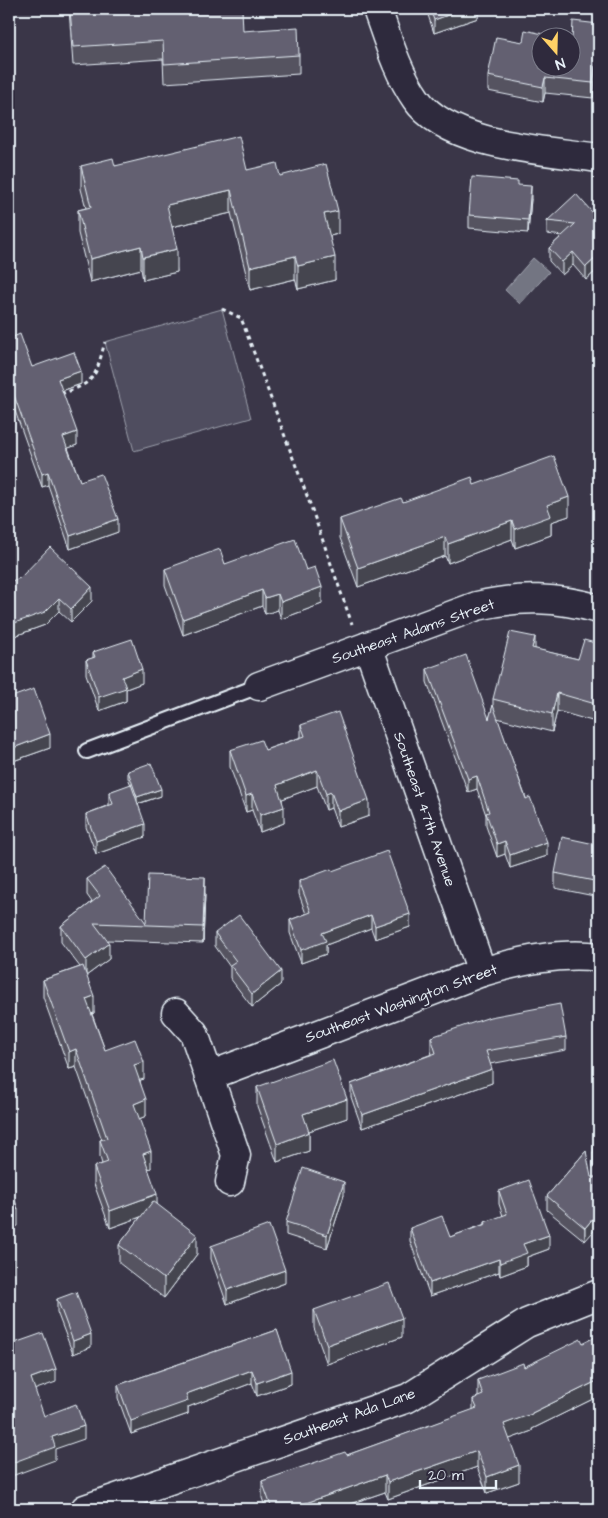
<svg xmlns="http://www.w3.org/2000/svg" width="608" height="1518" viewBox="0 0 608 1518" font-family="'Architects Daughter',sans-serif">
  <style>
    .green { fill: #504e5f; stroke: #9ca0ac }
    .water { fill: #737482; stroke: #a2a6b1 }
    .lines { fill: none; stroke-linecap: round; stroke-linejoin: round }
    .lane-casing { stroke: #e8f1f8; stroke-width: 18 }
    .street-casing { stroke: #e8f1f8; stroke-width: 31 }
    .path { stroke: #e8f1f8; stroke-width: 3; stroke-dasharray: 4 4; stroke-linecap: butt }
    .lane { stroke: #2f2a3d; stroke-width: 14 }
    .street { stroke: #2f2a3d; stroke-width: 28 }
    .wall { fill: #555361; stroke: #e8f1f8 }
    .shaded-wall { fill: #45444f; stroke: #e8f1f8 }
    .building { fill: #636171; stroke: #e8f1f8 }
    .labels { text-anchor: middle; stroke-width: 4.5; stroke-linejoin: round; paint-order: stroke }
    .street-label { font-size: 15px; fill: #e8f1f8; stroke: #2f2a3d }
  </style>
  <rect width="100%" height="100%" fill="#3a3648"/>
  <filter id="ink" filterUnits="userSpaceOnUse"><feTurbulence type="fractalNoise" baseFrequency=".02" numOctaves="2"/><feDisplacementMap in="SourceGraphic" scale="10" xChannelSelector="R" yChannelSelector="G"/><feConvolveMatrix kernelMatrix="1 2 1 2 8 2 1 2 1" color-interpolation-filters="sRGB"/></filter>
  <g filter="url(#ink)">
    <polygon class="green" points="222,309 251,418 134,451 105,342"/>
    <polygon class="water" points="533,258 549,272 520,304 505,290"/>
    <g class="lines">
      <defs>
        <polyline id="lane" points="87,751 259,686"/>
        <g id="street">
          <path d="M377,9C388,40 397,72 416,99C449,147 546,150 599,158"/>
          <polyline points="368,646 482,972"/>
          <path d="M259,686L477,606C520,596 557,597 599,609"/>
          <polyline points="176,1013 194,1033 236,1155 230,1182"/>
          <path d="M209,1076L482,972C520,961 559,952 599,957"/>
          <polyline points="85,1509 408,1398 527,1323 599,1294"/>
        </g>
      </defs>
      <use href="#lane" class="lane-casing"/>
      <use href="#street" class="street-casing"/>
      <g class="path">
        <polyline points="222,309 241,318 310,504 352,624"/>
        <path d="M61,394C97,382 95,377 105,342"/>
        <polyline points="9,412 18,409"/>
      </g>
      <use href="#lane" class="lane"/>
      <use href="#street" class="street"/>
    </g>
    <g class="wall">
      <polygon points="69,9 225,9 243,31 299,55 299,74 164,83 163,59 73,65"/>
      <polygon points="426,9 478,9 478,18 434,33"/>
      <polygon points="599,24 599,82 595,81 593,98 545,93 543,102 488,91 488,76 523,42 572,40"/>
      <polygon points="81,166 115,166 247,170 280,176 338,234 330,236 335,280 298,289 295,279 250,290 231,213 172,227 177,272 143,280 141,269 90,282 78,233 78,210 86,208 81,189"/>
      <polygon points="518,185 531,199 528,233 469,228 469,215"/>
      <polygon points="599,220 599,268 586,280 573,265 562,275 549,261 549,248 562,236 547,234 547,221"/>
      <polygon points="599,283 599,310 596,301 596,284"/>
      <polygon points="9,326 13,337 32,367 81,384 62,391 77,445 68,448 80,481 118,532 70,549 48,485 42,487 9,394"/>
      <polygon points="474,485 569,516 551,522 551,535 515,548 512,539 448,563 445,556 358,587 340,538 340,519 403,502"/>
      <polygon points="225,564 306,570 322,604 281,619 278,610 265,614 262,606 183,635 165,585 165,569"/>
      <polygon points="9,582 92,601 71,622 59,611 45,625 9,638"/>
      <polygon points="599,644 599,723 557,711 552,732 497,718 547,856 510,868 505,854 497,857 486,826 486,815 477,789 468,792 427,682 427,669 489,719 493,706 493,699 535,649 578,659"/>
      <polygon points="93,652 142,683 126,689 126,701 99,711 86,674 86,660 93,658"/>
      <polygon points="9,698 50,748 13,761 9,750"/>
      <polygon points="301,725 369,816 338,827 331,808 326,810 317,786 282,799 284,823 260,832 252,810 246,812 230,767 230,750 265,750 301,737"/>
      <polygon points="128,771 161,796 138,804 145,837 96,854 86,827 86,814 109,805 109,792 131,785 128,778"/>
      <polygon points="599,845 599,897 555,888 555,873"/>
      <polygon points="332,871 410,927 375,939 371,928 326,945 326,954 301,963 290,933 290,920 306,914 299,894 299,881"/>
      <polygon points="87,879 146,923 205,893 203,943 107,940 109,959 86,976 94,1013 92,1014 105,1050 144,1079 140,1080 146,1116 139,1119 151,1168 148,1169 157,1204 197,1254 164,1298 119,1263 119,1245 141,1217 110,1228 94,1184 94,1167 102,1164 100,1157 100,1140 102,1140 76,1067 69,1069 43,997 43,980 80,967 61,942 61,926 92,902 87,895"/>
      <polygon points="215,933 281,984 252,1007 230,978 230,967 215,946"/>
      <polygon points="431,1037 566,1037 566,1050 490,1064 492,1083 362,1128 351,1097 351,1084 432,1054 431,1051"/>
      <polygon points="257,1087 347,1118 309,1131 309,1151 277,1162 257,1106"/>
      <polygon points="599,1101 599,1168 593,1167 593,1153 599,1137 597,1136 597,1123"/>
      <polygon points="586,1151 585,1241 547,1210 547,1196"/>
      <polygon points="499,1191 549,1249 527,1257 527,1266 500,1276 499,1272 430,1296 410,1241 410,1228 450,1237 485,1224 485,1222 503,1216 499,1204"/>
      <polygon points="344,1195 327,1248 286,1235 286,1222"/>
      <polygon points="211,1246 285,1283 227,1304 211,1259"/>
      <polygon points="57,1299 91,1347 73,1354 57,1312"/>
      <polygon points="314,1310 402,1337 327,1364 314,1328"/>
      <polygon points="277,1330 291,1384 257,1396 252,1383 188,1407 188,1414 131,1434 118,1398 118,1385"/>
      <polygon points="599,1335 599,1396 532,1429 532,1431 509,1439 519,1482 487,1493 477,1467 388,1499 385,1492 335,1509 266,1509 262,1498 262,1481 347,1455 473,1410 473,1399 478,1397 478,1380 524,1367 583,1343"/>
    </g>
    <g class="shaded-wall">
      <polygon points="465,9 478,9 478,18 434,33 434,20"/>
      <polygon points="595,66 595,81 593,98 593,83"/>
      <polygon points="545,78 545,93 543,102 543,87"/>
      <polygon points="531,186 531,199 528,233 528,220"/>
      <polygon points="231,190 231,213 167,228 167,205"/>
      <polygon points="338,211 338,234 324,237 324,214"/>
      <polygon points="141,246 141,269 90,282 90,259"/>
      <polygon points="177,249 177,272 143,280 143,257"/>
      <polygon points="573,252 573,265 562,275 562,262"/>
      <polygon points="599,255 599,268 586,280 586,267"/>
      <polygon points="295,256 295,279 250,290 250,267"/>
      <polygon points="335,257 335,280 298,289 298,266"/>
      <polygon points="81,371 81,384 58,392 58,379"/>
      <polygon points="77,432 77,445 63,450 63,437"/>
      <polygon points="48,472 48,485 42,487 42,474"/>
      <polygon points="569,497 569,516 551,522 551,535 515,548 515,529 547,505"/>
      <polygon points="118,519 118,532 70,549 70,536"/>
      <polygon points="512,521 512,539 448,563 448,544"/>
      <polygon points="445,537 445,556 358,587 358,568"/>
      <polygon points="92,587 92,601 71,622 71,609"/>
      <polygon points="322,587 322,604 281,619 281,602"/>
      <polygon points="262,590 262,606 183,635 183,619"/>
      <polygon points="278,594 278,610 265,614 265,598"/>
      <polygon points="59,598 59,611 45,625 9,638 9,625"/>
      <polygon points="535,637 535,655 532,648"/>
      <polygon points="142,669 142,683 126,689 126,701 99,711 99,697 122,677"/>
      <polygon points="557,693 557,711 552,732 552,714"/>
      <polygon points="50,734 50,748 13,761 13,748"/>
      <polygon points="317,770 317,786 277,801 277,785"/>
      <polygon points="477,776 477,789 468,792 468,779"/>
      <polygon points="161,789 161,796 137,804 137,797"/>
      <polygon points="331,792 331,808 326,810 326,794"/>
      <polygon points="252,794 252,810 246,812 246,796"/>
      <polygon points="369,800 369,816 338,827 338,811"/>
      <polygon points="284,807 284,823 260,832 260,815"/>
      <polygon points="145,824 145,837 96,854 96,841"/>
      <polygon points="505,841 505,854 497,857 497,844"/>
      <polygon points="547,842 547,856 510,868 510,855"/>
      <polygon points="205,877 205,893 203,943 203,927"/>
      <polygon points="410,914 410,927 375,939 375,926"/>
      <polygon points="371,915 371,928 326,945 326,954 301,963 301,950 322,933"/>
      <polygon points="109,943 109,959 86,976 86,960"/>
      <polygon points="281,971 281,984 252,1007 252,994"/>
      <polygon points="94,996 94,1013 86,1016 86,999"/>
      <polygon points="76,1049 76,1067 69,1069 69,1052"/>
      <polygon points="144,1062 144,1079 134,1082 134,1065"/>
      <polygon points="492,1069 492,1083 362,1128 362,1115"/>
      <polygon points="146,1099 146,1116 134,1121 134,1104"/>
      <polygon points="347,1099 347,1118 303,1133 303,1114"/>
      <polygon points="309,1132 309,1151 277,1162 277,1144"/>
      <polygon points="151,1151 151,1168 143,1171 143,1154"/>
      <polygon points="344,1182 344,1195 327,1248 327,1235"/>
      <polygon points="157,1194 157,1211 110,1228 110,1211"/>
      <polygon points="18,1209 18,1226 9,1229 9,1212"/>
      <polygon points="599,1211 599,1225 585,1241 585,1228"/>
      <polygon points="197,1235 197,1254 164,1298 164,1279"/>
      <polygon points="549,1235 549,1249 527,1257 527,1266 500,1276 500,1263 523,1244"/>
      <polygon points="499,1259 499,1272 430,1296 430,1283"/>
      <polygon points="13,1260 13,1277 9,1279 9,1262"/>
      <polygon points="285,1270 285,1283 227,1304 227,1290"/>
      <polygon points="402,1318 402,1337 327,1364 327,1345"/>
      <polygon points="91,1334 91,1347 73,1354 73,1341"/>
      <polygon points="56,1369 56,1382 31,1391 31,1378"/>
      <polygon points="252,1370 252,1383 188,1407 188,1414 131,1434 131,1421 186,1394"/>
      <polygon points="291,1371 291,1384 257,1396 257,1383"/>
      <polygon points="599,1380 599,1396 532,1429 532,1431 504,1441 504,1424 532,1413"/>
      <polygon points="84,1426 84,1439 55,1449 55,1460 9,1477 9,1464 52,1437"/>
      <polygon points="477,1451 477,1467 388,1499 388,1482"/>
      <polygon points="519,1465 519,1482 487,1493 487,1477"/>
      <polygon points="385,1475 385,1492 335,1509 289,1509"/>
    </g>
    <g class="building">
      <polygon points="70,9 225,9 225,10 242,9 243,31 298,27 299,55 164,64 163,41 73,47"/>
      <polygon points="430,9 465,9 434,20"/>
      <polygon points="573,21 599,24 599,67 595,66 593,83 545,78 543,87 488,76 496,37 523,42 525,30 561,38 540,38 540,68 570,68 570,39 572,40"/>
      <polygon points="239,136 247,170 277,163 280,176 326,164 338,211 324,214 335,257 298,266 295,256 250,267 231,190 167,205 177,249 143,257 141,246 90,259 78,210 91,207 81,166 113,158 115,166"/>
      <polygon points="472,177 518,181 518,185 531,186 528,220 469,215"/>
      <polygon points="576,194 599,220 599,255 586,267 573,252 562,262 549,248 575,224 547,221"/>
      <polygon points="599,283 599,293 596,284"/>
      <polygon points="9,326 13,337 20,334 32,367 74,352 81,371 58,379 77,432 63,437 80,481 101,474 118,519 70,536 48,472 42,474 9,381"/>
      <polygon points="554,456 569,497 547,505 551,516 515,529 512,521 448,544 445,537 358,568 340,519 401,498 403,502 472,477 474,485"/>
      <polygon points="295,539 306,570 315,567 322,587 281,602 278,594 265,598 262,590 183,619 165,569 220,549 225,564"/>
      <polygon points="50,547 92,587 71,609 59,598 45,612 9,625 9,582 20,578"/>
      <polygon points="510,632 535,637 532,648 578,659 584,640 599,644 599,705 557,693 552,714 493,699"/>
      <polygon points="132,639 142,669 122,677 126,688 99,697 86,660 95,657 93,652"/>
      <polygon points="466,655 489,719 493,705 526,799 530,797 547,842 510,855 505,841 497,844 486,813 489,812 477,776 468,779 427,669"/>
      <polygon points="34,689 50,734 13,748 9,737 9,698"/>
      <polygon points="338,712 369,800 338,811 331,792 326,794 317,770 277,785 284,807 260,815 252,794 246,796 230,750 261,740 265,750 305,736 301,725"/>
      <polygon points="151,763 161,789 137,797 128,771"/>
      <polygon points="131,784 145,824 96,841 86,814 113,804 109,792"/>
      <polygon points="562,837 599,845 599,882 555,873"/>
      <polygon points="387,851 410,914 375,926 371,915 322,933 326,941 301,950 290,920 311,912 299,881 331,869 332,871"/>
      <polygon points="105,867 146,923 148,875 205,877 203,927 94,923 109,943 86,960 61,926 100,896 87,879"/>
      <polygon points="239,915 281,971 252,994 230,965 236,961 215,933"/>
      <polygon points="83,966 94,996 86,999 105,1050 135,1039 144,1062 134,1065 146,1099 134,1104 151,1151 143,1154 157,1194 110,1211 94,1167 108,1162 100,1140 107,1138 76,1049 69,1052 43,980"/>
      <polygon points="560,1004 566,1037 486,1051 492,1069 362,1115 351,1084 436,1053 431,1037 490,1017"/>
      <polygon points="333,1060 347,1099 303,1114 309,1132 277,1144 257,1087"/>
      <polygon points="599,1101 599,1123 597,1123"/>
      <polygon points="599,1136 599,1154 593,1153 595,1141"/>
      <polygon points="586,1151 591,1177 599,1177 599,1211 585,1228 547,1196"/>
      <polygon points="303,1168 344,1182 327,1235 286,1222"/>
      <polygon points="529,1180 549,1235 523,1244 527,1253 500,1263 499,1259 430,1283 410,1228 442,1216 450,1237 486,1224 485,1222 507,1214 499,1191"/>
      <polygon points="9,1183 18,1209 9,1212"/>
      <polygon points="153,1201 197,1235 164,1279 119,1245"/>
      <polygon points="269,1225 285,1270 227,1290 211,1246"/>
      <polygon points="9,1247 13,1260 9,1262"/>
      <polygon points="389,1283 402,1318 327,1345 314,1310"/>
      <polygon points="76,1292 91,1334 73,1341 57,1299"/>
      <polygon points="277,1330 291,1371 257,1383 252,1370 186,1394 188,1401 131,1421 118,1385"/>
      <polygon points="43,1333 56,1369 31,1378 44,1416 76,1404 84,1426 52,1437 55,1447 9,1464 9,1364 11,1363 9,1358 9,1345"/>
      <polygon points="599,1335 599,1380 532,1413 532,1414 504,1424 519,1465 487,1477 477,1451 388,1482 385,1475 289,1509 272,1509 262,1481 345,1452 347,1455 477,1408 473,1399 483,1395 478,1380 523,1363 524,1367 581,1339 583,1343"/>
    </g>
  </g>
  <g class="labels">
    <g class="street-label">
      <text transform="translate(413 631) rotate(-19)" y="5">Southeast Adams Street</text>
      <text transform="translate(425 809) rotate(71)" y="5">Southeast 47th Avenue</text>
      <text transform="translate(401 1003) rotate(-20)" y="5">Southeast Washington Street</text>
      <text transform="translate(349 1416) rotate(-20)" y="5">Southeast Ada Lane</text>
    </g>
  </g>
  <rect width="608" height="1518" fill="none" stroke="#2f2a3d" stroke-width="30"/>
  <rect x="15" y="15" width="578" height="1488" fill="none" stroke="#e8f1f8" stroke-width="2" filter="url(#ink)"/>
  <g transform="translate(556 52) rotate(160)"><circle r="24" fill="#2f2a3d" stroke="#797a88"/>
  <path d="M0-4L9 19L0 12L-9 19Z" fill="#ffd166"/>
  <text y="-8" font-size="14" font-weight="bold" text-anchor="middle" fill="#e8f1f8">N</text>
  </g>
  <path d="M420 1480v8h76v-8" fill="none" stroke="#e8f1f8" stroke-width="2.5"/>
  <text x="428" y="1480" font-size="15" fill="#e8f1f8" stroke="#2f2a3d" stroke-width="4" paint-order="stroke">20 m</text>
</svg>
